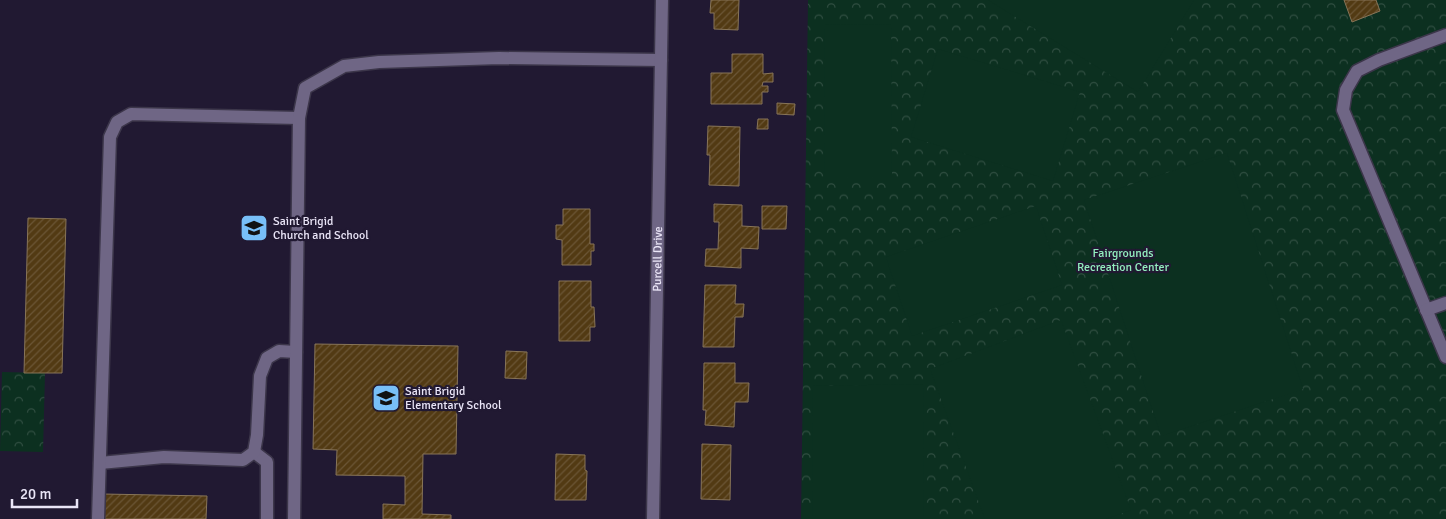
<svg xmlns="http://www.w3.org/2000/svg" width="1446" height="519" viewBox="0 0 1446 519" font-family="Signika,sans-serif">
  <style>
    .park { fill: url(#park-crowns) }
    .pitch { fill: #0c3020 }
    .building { fill: url(#building-hatch); stroke: #887558 }
    .lines { fill: none; stroke-linecap: round; stroke-linejoin: round }
    .service-casing { stroke: #3c364a; stroke-width: 15 }
    .tertiary-casing { stroke: #3c364a; stroke-width: 15 }
    .service { stroke: #6f6685; stroke-width: 12 }
    .tertiary { stroke: #6f6685; stroke-width: 12 }
    .labels { text-anchor: middle; stroke-width: 4.5; stroke-linejoin: round; paint-order: stroke }
    .poi-label { font-size: 12px; fill: #eae5f7; stroke: #211932; text-anchor: start }
    .park-label { font-size: 12px; fill: #93eebf; stroke: #211932 }
    .street-label { font-size: 12px; fill: #eae5f7; stroke: #211932 }
  </style>
  <defs>
    <pattern id="park-crowns" width="20" height="18" patternUnits="userSpaceOnUse" patternTransform="scale(1.25)"><rect width="20" height="18" fill="#0c3020"/><path d="M2 6a3 3 0 1 1 6 0M12 15a3 3 0 1 1 6 0" fill="none" stroke="#304e41"/></pattern>
    <pattern id="building-hatch" width="6" height="6" patternUnits="userSpaceOnUse" patternTransform="scale(1.25)"><rect width="6" height="6" fill="#523a13"/><path d="M-1 1l2-2M0 6l6-6M5 7l2-2" fill="none" stroke="#6b5636"/></pattern>
  </defs>
  <rect width="100%" height="100%" fill="#211932"/>
  <g class="park">
    <polygon points="808,0 1446,0 1446,519 801,519"/>
    <polygon points="2,372 45,373 43,452 0,451"/>
  </g>
  <g class="pitch">
    <polygon points="988,0 1194,0 1138,92"/>
    <polygon points="891,24 892,177 825,177 824,25"/>
    <polygon points="938,49 1080,92 1053,181 911,137"/>
    <polygon points="1227,153 1303,389 1161,436 1084,200"/>
    <polygon points="1036,206 1062,285 912,336 886,257"/>
    <polygon points="1061,320 1131,510 1106,519 985,519 930,369"/>
    <polygon points="923,384 924,519 813,519 812,386"/>
  </g>
  <g class="building">
    <polygon points="711,0 739,0 738,30 714,29 714,13 710,13"/>
    <polygon points="1344,0 1376,0 1380,11 1352,22"/>
    <polygon points="732,54 763,54 763,74 773,73 773,82 763,82 762,86 768,86 768,92 762,92 762,104 711,104 711,73 732,73"/>
    <polygon points="777,103 795,104 794,115 777,114"/>
    <polygon points="758,119 768,119 768,129 757,129"/>
    <polygon points="708,126 740,127 739,186 709,185 710,155 707,155"/>
    <polygon points="714,204 742,205 742,226 759,227 758,249 741,248 741,268 705,266 706,249 718,249 719,222 714,222"/>
    <polygon points="762,206 787,206 786,229 762,229"/>
    <polygon points="563,209 590,209 590,244 594,244 594,251 591,251 591,265 562,265 562,240 556,239 556,225 563,225"/>
    <polygon points="28,218 66,219 62,373 24,373"/>
    <polygon points="559,281 591,281 591,307 594,307 595,327 590,327 590,341 559,341"/>
    <polygon points="705,285 736,285 735,304 744,304 743,317 735,317 734,347 703,347"/>
    <polygon points="315,344 458,346 456,454 423,454 422,514 451,515 451,519 383,519 383,504 405,505 405,476 336,475 337,450 313,449"/>
    <polygon points="506,351 527,352 526,379 505,378"/>
    <polygon points="704,363 735,363 735,383 749,383 748,402 735,402 734,427 705,425 706,410 703,410"/>
    <polygon points="702,444 731,445 730,500 701,499"/>
    <polygon points="556,454 585,455 585,470 587,471 586,500 555,500"/>
    <polygon points="103,494 207,496 206,519 102,519"/>
  </g>
  <g class="lines">
    <defs>
      <g id="service">
        <polyline points="1446,35 1379,60 1357,71 1346,90 1343,110 1446,357"/>
        <polyline points="1426,310 1446,303"/>
        <polyline points="254,452 267,462 267,519"/>
        <polyline points="100,463 164,457 243,460 254,452 257,435 260,376 267,358 279,351 296,352"/>
        <polyline points="98,519 110,137 117,122 131,114 299,118"/>
        <polyline points="294,519 299,118 305,88 344,66 379,62 499,58 661,60"/>
      </g>
      <g id="tertiary">
        <path id="s1" d="M653,519L662,0"/>
      </g>
    </defs>
    <use href="#service" class="service-casing"/>
    <use href="#tertiary" class="tertiary-casing"/>
    <use href="#service" class="service"/>
    <use href="#tertiary" class="tertiary"/>
  </g>
  <defs>
    <symbol id="school-square" viewBox="-11 -11 22 22"><rect x="-9" y="-9" width="18" height="18" rx="4" fill="#78bff8" stroke="#211932"/><path d="M0-5L7-2L0 1L-7-2ZM-4 1L0 2.5L4 1V4Q0 6-4 4Z" fill="#111"/></symbol>
  </defs>
  <g fill-rule="evenodd">
    <use href="#school-square" x="238" y="212" width="32" height="32"/>
    <use href="#school-square" x="370" y="382" width="32" height="32"/>
  </g>
  <g class="labels">
    <g class="poi-label">
      <text x="273" y="225">Saint Brigid<tspan x="273" dy="14">Church and School</tspan></text>
      <text x="405" y="395">Saint Brigid<tspan x="405" dy="14">Elementary School</tspan></text>
    </g>
    <g class="park-label">
      <text x="1123" y="257">Fairgrounds<tspan x="1123" dy="14">Recreation Center</tspan></text>
    </g>
    <g class="street-label">
      <text dy="4" stroke="none"><textPath href="#s1" startOffset="260">Purcell Drive</textPath></text>
    </g>
  </g>
  <path d="M12 499v8h65v-8" fill="none" stroke="#eae5f7" stroke-width="2.5"/>
  <text x="20" y="499" font-size="15" fill="#eae5f7" stroke="#211932" stroke-width="4" paint-order="stroke">20 m</text>
</svg>
